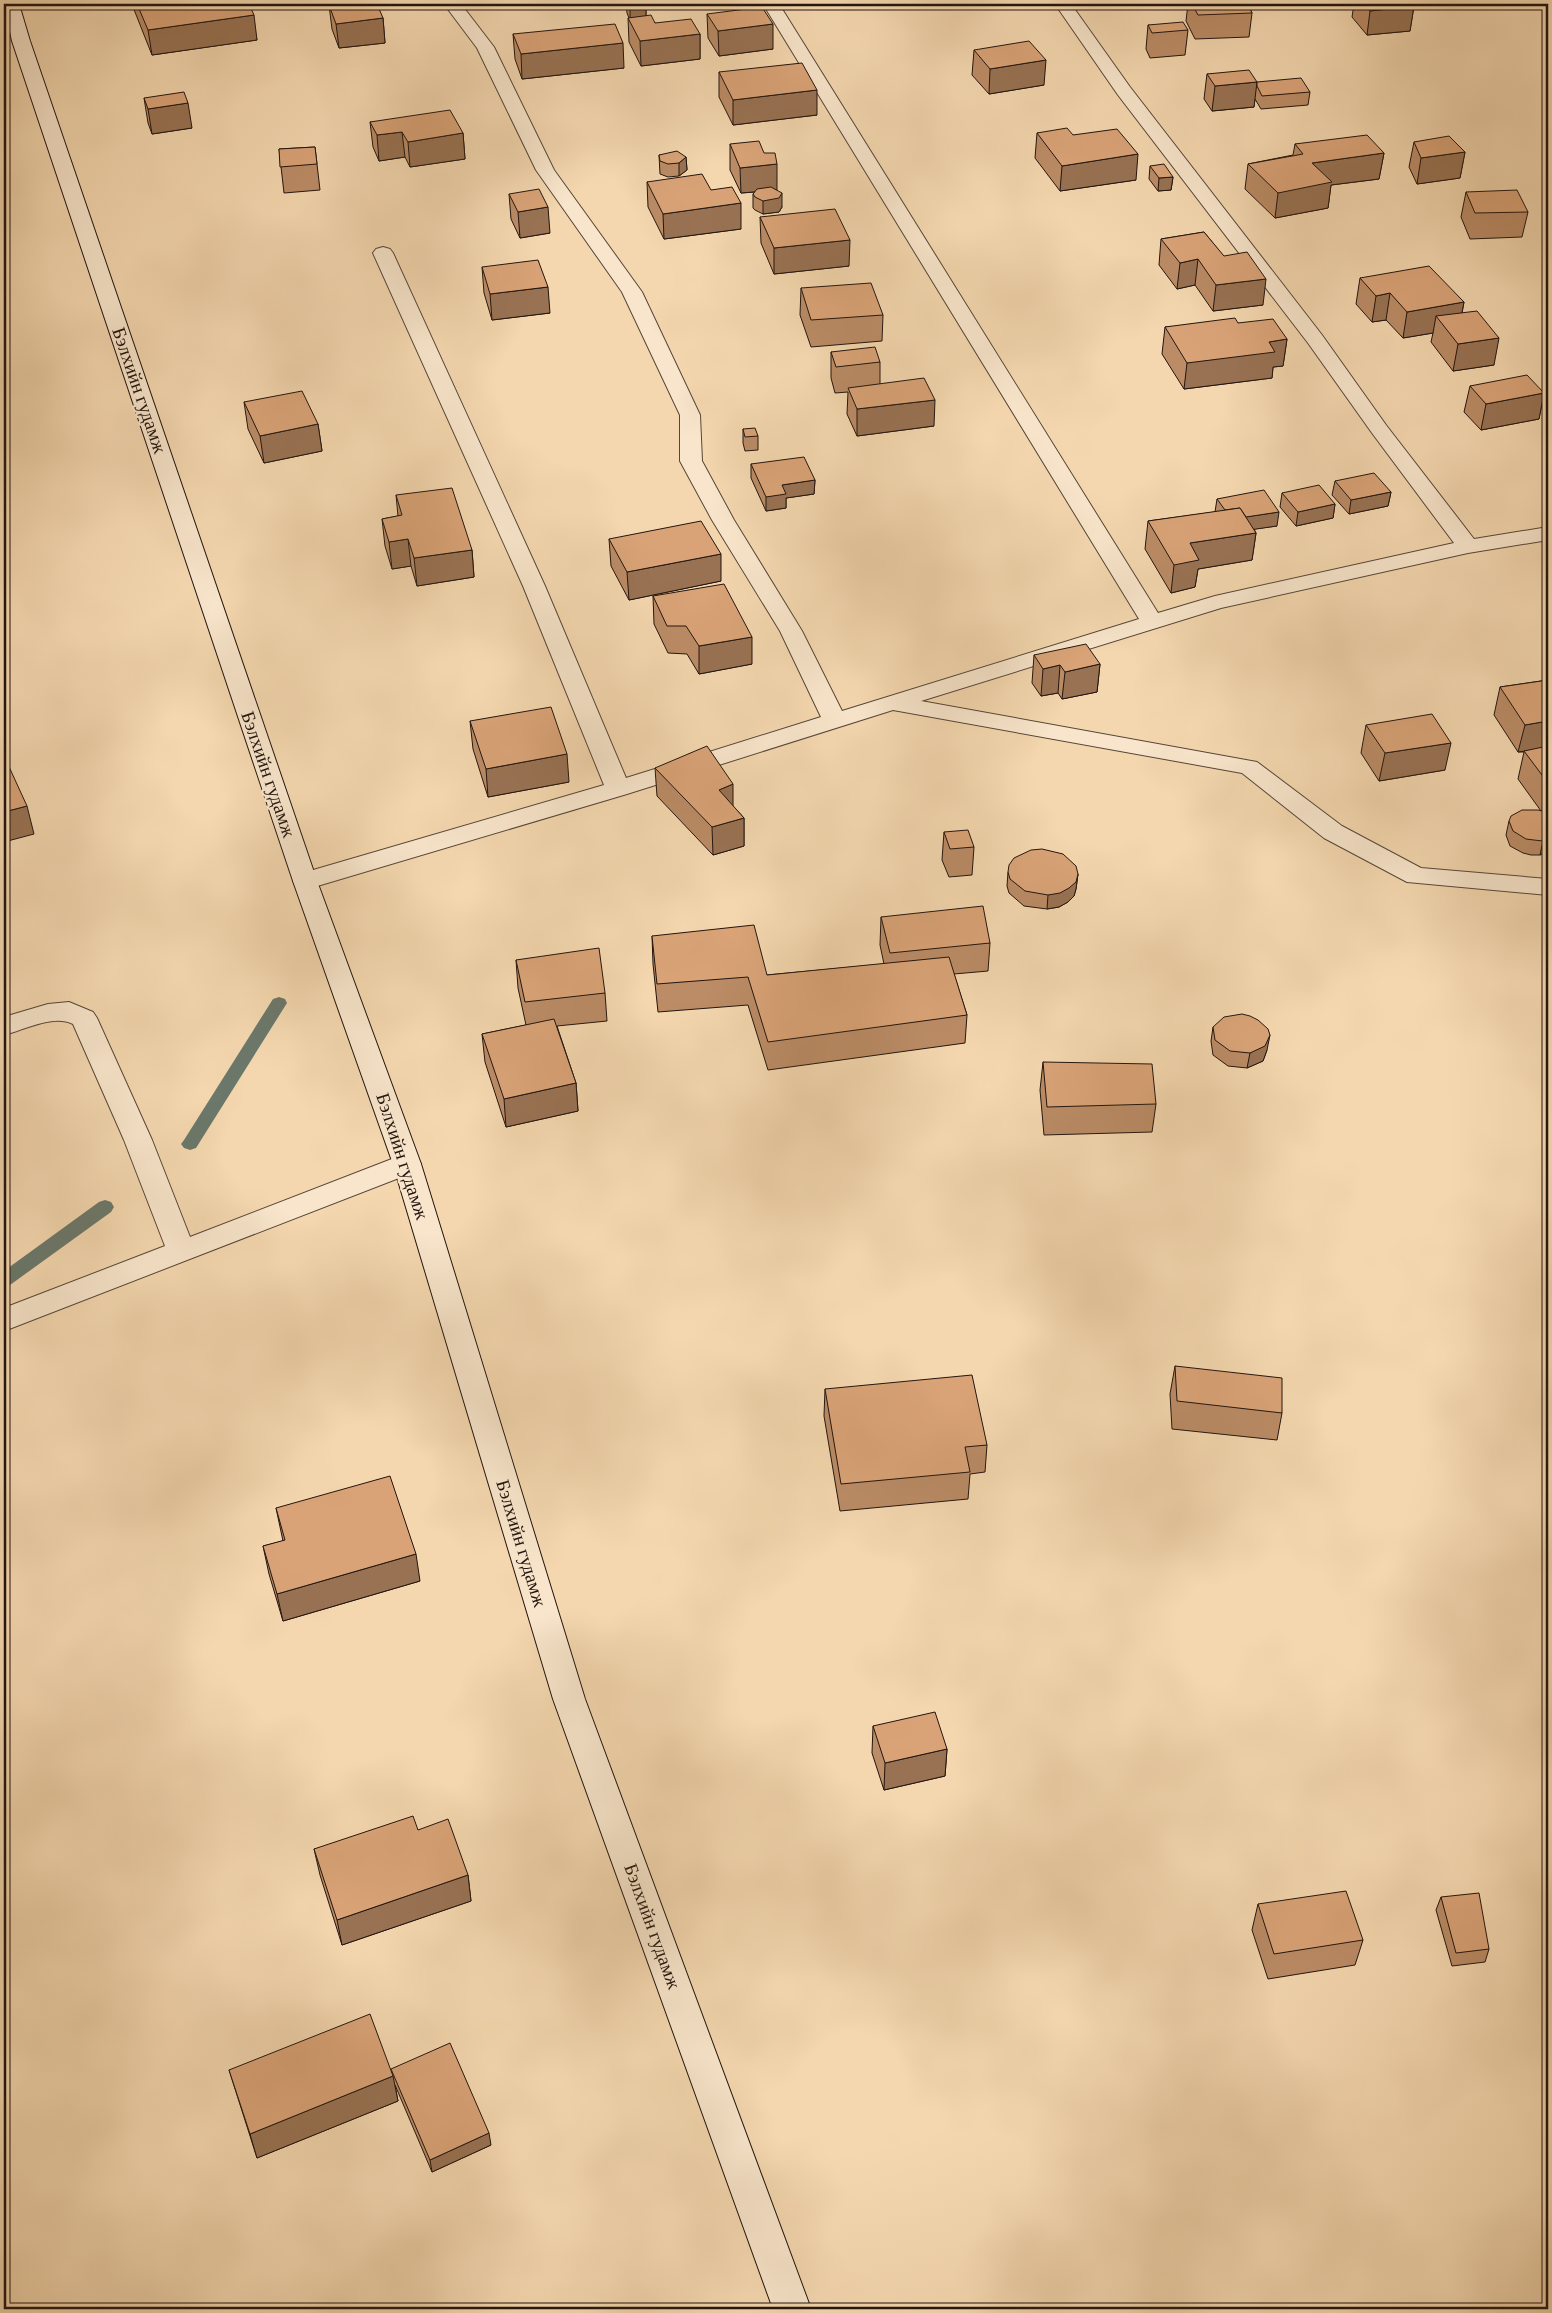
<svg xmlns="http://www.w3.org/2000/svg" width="1552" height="2313" viewBox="0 0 1552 2313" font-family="'IM FELL English',serif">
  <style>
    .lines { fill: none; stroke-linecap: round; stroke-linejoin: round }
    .stream { fill: #6b786b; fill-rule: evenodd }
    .street-casing { stroke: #564637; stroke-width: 2 }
    .secondary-casing { stroke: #22150f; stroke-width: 2 }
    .street { fill: #f8e5cb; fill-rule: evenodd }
    .secondary { fill: #f8e5cb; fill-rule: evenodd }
    .wall { fill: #bb8c66; stroke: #22150f }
    .shaded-wall { fill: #987253; stroke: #22150f }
    .building { fill: #d9a377; stroke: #22150f }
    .labels { text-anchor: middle; stroke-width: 4.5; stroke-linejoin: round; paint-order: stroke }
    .street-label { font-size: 19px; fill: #22150f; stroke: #f8e5cb }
  </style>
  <rect width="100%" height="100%" fill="#f4d7af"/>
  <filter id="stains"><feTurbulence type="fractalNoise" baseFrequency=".004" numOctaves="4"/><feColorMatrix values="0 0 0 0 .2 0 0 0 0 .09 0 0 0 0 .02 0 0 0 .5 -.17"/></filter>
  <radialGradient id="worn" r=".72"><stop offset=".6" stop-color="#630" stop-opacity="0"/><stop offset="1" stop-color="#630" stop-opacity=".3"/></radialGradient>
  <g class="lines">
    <g class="stream">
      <polygon points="279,997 285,999 287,1003 196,1148 190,1150 184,1148 181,1144 184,1140 273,999"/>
      <polygon points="105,1200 111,1202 114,1207 111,1212 10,1285 4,1287 4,1271 99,1202"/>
    </g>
    <defs>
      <g id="street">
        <polygon points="444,4 461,4 494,47 554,170 642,292 700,415 702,461 734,520 802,631 842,711 1139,619 763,4 779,4 1158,613 1215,596 1454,543 1372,433 1308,343 1118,95 1055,4 1071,4 1130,87 1322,335 1386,425 1474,539 1548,527 1548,540 1468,553 1221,608 921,701 1257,762 1342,826 1421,868 1548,879 1548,895 1407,882 1324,838 1242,773 893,710 627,794 314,887 305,889 296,887 293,881 296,875 604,785 523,586 373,253 376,249 383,247 390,249 393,253 545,586 626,778 821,717 780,631 712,520 680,461 680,415 622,292 536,170 477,48"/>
        <path d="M69,1002L93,1012L97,1018L152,1140L190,1237L397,1157L407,1154L417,1157L421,1164L417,1171L4,1331V1308L165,1246L124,1140L73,1024C53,1014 24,1030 4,1035V1017L48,1004Z"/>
      </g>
      <polygon id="secondary" points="4,4 19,4 30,41 317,881 421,1164 585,1699 811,2309 773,2309 553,1699 393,1164 293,881 12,41"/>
    </defs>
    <use href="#street" class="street-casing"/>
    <use href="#secondary" class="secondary-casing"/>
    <use href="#street" class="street"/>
    <use href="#secondary" class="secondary"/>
  </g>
  <g class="wall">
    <polygon points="132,4 249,4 257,40 152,55 133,7"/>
    <polygon points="626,4 644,4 646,6 646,16 655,23 700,34 700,59 641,66 629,42 628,18 629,18 627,13"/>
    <polygon points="1188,4 1248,4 1252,13 1249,37 1195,39 1186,21"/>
    <polygon points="1354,4 1412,4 1414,6 1410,31 1367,35 1352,17"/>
    <polygon points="329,5 383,18 385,43 339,48 332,29"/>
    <polygon points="707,14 773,49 719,56 708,38"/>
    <polygon points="1148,25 1188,30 1185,55 1150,58 1146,49"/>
    <polygon points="513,34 624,68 522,79 515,59"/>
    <polygon points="974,50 1044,85 989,94 972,75"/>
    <polygon points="719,72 817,115 733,125 719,97"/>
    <polygon points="1207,74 1310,92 1308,105 1261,109 1255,99 1254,107 1212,111 1204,99"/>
    <polygon points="144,98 192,128 152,134 148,123"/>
    <polygon points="370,122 463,133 465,159 410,167 405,157 379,161 373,147"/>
    <polygon points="1037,133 1073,135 1136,180 1060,191 1035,158"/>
    <polygon points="1414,142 1465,152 1460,178 1417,184 1409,167"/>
    <polygon points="730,144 777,190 776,190 782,207 779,212 763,214 755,210 753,208 753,194 755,192 741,193 730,170"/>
    <polygon points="1295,144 1384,153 1379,179 1331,185 1328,208 1275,218 1245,189 1248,164 1293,155"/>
    <polygon points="315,147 320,190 284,193 279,149"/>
    <polygon points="659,155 686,157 687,170 679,176 668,177 660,174"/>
    <polygon points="1150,166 1173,177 1171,190 1158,191 1149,179"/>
    <polygon points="647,182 711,190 741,229 664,239 648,207"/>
    <polygon points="1466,192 1528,212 1522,237 1470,239 1461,217"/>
    <polygon points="509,194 550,233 520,238 511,219"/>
    <polygon points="760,217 849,266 774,274 761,243"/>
    <polygon points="1204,232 1263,305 1213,311 1195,285 1177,289 1159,265 1161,239"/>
    <polygon points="482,267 550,313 492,320 484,293"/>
    <polygon points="1360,278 1464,302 1462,313 1494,365 1453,371 1431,342 1433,333 1403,338 1386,320 1372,322 1356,304"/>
    <polygon points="801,288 883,315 882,341 811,347 800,315"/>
    <polygon points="1238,323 1287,339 1283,366 1273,367 1272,378 1184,389 1162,354 1165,327"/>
    <polygon points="831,352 880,362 880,384 934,426 857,436 847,414 848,392 835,393 831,378"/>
    <polygon points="1470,386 1544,393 1539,419 1481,430 1464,412"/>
    <polygon points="244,402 318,424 322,451 264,463 248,429"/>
    <polygon points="743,429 758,436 758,450 745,451 743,443"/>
    <polygon points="751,464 815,480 814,494 786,498 786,508 766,511 751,478"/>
    <polygon points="1335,481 1391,492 1388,506 1349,514 1332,495"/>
    <polygon points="1282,493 1335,504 1333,518 1296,526 1280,507"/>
    <polygon points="396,495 472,550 474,577 417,586 411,566 392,569 385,546 382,519 398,516"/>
    <polygon points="1217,499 1277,526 1254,529 1256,533 1252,560 1198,569 1195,587 1171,593 1145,549 1148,521 1215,512"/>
    <polygon points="609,539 721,581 629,600 611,566"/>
    <polygon points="653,596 752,664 699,674 687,654 668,653 654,624"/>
    <polygon points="1034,655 1100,664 1097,692 1062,699 1058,693 1041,696 1032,683"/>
    <polygon points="1548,680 1548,851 1540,855 1531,855 1523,853 1510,846 1506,835 1509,821 1541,811 1518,779 1524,752 1518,752 1494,715 1500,687"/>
    <polygon points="470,721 569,782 488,797 473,749"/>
    <polygon points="1366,725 1445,770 1379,781 1361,753"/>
    <polygon points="655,768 733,806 744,818 744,846 713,855 657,796"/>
    <polygon points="944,832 974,847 972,875 949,877 942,860"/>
    <polygon points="1008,872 1078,874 1076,889 1074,896 1068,902 1059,907 1047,909 1024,906 1009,893 1007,886"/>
    <polygon points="881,917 990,943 988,971 954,974 967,1015 965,1043 768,1070 748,1005 658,1012 653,964 652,936 767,975 884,964 880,945"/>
    <polygon points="516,960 605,993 607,1021 557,1026 576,1083 578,1111 506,1127 485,1062 482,1034 526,1025 518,988"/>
    <polygon points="1213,1027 1267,1050 1263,1061 1247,1068 1228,1066 1213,1055 1211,1041"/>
    <polygon points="1043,1062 1156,1104 1152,1132 1044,1135 1040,1090"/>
    <polygon points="1175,1366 1282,1413 1277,1440 1172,1429 1170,1394"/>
    <polygon points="825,1389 987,1445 985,1472 970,1474 968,1499 840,1511 824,1416"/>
    <polygon points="276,1508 420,1581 283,1621 269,1574 263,1546 283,1541"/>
    <polygon points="873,1726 947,1749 945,1776 884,1790 872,1753"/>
    <polygon points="418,1830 468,1875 471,1901 342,1945 320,1875 314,1849"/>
    <polygon points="1441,1897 1489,1949 1485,1962 1452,1966 1436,1910"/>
    <polygon points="1258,1904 1363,1940 1355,1965 1268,1979 1252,1930"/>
    <polygon points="229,2070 392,2072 491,2145 432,2172 395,2085 398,2101 257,2158"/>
  </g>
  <g class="shaded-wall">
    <polygon points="646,6 646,19 630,20 630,8"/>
    <polygon points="1414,6 1410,31 1367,35 1370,11"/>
    <polygon points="254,15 257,40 152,55 148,30"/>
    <polygon points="383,18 385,43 339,48 336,24"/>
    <polygon points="773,24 773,49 719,56 718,31"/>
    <polygon points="700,34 700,59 641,66 640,41"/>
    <polygon points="623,43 624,68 522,79 521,54"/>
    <polygon points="1046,60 1044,85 989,94 990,69"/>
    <polygon points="1257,82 1254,107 1212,111 1215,86"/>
    <polygon points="817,90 817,115 733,125 733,100"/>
    <polygon points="188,103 192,128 152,134 148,109"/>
    <polygon points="402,132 405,157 379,161 377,135"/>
    <polygon points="463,133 465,159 410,167 408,142"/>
    <polygon points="1465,152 1460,178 1417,184 1421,158"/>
    <polygon points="1384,153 1379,179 1331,185 1328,208 1275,218 1278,193 1312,163"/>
    <polygon points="1138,154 1136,180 1060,191 1062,166"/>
    <polygon points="686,157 687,170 679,176 679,163"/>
    <polygon points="777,164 777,190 741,193 740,168"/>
    <polygon points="1173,177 1171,190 1158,191 1159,178"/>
    <polygon points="782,193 782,207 779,212 763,214 763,201"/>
    <polygon points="741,203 741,229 664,239 663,214"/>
    <polygon points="548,207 550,233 520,238 518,212"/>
    <polygon points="850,240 849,266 774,274 774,248"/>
    <polygon points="1198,259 1195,285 1177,289 1180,263"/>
    <polygon points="1266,279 1263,305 1213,311 1216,285"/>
    <polygon points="548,287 550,313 492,320 490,294"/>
    <polygon points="1390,293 1386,320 1372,322 1376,296"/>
    <polygon points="1464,302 1459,328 1436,316 1433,333 1403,338 1407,312"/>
    <polygon points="1499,338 1494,365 1453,371 1458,344"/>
    <polygon points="1287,339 1283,366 1273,367 1272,378 1184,389 1187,363 1269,342"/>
    <polygon points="1544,393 1539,419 1481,430 1486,404"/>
    <polygon points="935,400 934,426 857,436 857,409"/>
    <polygon points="318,424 322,451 264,463 260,436"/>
    <polygon points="815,480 814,494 786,498 786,508 766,511 766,497 782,485"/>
    <polygon points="1391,492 1388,506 1349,514 1351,500"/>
    <polygon points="1335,504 1333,518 1296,526 1298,512"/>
    <polygon points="1279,512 1277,526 1229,533 1231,519"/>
    <polygon points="1256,533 1252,560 1198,569 1195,587 1171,593 1174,565 1190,543"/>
    <polygon points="408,539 411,566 392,569 389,542"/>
    <polygon points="472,550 474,577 417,586 414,558"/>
    <polygon points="721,554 721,581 629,600 627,572"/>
    <polygon points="752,637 752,664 699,674 699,646"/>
    <polygon points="1100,664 1097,692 1062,699 1065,672"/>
    <polygon points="1060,665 1058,693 1041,696 1043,669"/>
    <polygon points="1548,721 1548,748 1518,752 1525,725"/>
    <polygon points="1451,743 1445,770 1379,781 1385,753"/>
    <polygon points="567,754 569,782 488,797 486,769"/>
    <polygon points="733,784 733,812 719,790"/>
    <polygon points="27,806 34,834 4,842 4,812"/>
    <polygon points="744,818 744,846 713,855 712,827"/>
    <polygon points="1548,838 1548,851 1540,855 1543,841"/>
    <polygon points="1078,874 1076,889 1074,896 1068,902 1059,907 1047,909 1048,895"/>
    <polygon points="1270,1035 1267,1050 1263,1061 1247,1068 1250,1053"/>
    <polygon points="576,1083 578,1111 506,1127 504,1099"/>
    <polygon points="416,1554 420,1581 283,1621 277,1594"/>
    <polygon points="947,1749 945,1776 884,1790 885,1763"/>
    <polygon points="468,1875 471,1901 342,1945 337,1920"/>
    <polygon points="393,2076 398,2101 257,2158 250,2134"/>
    <polygon points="489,2133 491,2145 432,2172 430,2160"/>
  </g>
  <g class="building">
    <polygon points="137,4 249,4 254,15 148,30"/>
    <polygon points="338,4 377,4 383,18 336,24 329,5"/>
    <polygon points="628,4 644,4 646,6 630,8"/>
    <polygon points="1192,4 1248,4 1252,13 1198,15"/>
    <polygon points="1364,4 1412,4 1414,6 1370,11"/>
    <polygon points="762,7 773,24 718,31 707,14"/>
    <polygon points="651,15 655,23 691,19 700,34 640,41 628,18"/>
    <polygon points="1183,22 1188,30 1152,33 1148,25"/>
    <polygon points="615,24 623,43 521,54 513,34"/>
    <polygon points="1029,41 1046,60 990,69 974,50"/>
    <polygon points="802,63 817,90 733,100 719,72"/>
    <polygon points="1249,70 1257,82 1215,86 1207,74"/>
    <polygon points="1301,78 1310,92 1262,96 1257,86 1257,82"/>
    <polygon points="184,92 188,103 148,109 144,98"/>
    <polygon points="450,110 463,133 408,142 402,132 377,135 370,122"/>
    <polygon points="1067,128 1073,135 1117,129 1138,154 1062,166 1037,133"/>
    <polygon points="1367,135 1384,153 1312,163 1332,182 1278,193 1248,164 1303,154 1295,144"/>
    <polygon points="1449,136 1465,152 1421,158 1414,142"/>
    <polygon points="759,141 764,153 775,153 777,164 740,168 730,144"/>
    <polygon points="315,147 317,164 280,167 279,149"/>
    <polygon points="677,151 686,157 679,163 668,164 660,161 659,155"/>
    <polygon points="1164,164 1173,177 1159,178 1150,166"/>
    <polygon points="702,174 711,190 732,187 741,203 663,214 647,182"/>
    <polygon points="771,187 782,193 779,198 763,201 755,197 753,194 757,189"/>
    <polygon points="539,189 548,207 518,212 509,194"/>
    <polygon points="1517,190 1528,212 1475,213 1466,192"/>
    <polygon points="835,209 850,240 774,248 760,217"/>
    <polygon points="1204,232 1224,256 1247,252 1266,279 1216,285 1198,259 1180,263 1161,239"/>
    <polygon points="538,260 548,287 490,294 482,267"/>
    <polygon points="1429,266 1464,302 1407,312 1390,293 1376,296 1360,278"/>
    <polygon points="871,283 883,315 811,320 801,288"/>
    <polygon points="1477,311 1499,338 1458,344 1436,316"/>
    <polygon points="1235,318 1238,323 1273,319 1287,339 1269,342 1275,352 1187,363 1165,327"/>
    <polygon points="875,347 880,362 836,367 831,352"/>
    <polygon points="1527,375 1544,393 1486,404 1470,386"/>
    <polygon points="924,378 935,400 857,409 848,388"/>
    <polygon points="302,391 318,424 260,436 244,402"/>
    <polygon points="755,428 758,436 745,437 743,429"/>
    <polygon points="804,457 815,480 782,485 786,494 766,497 751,464"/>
    <polygon points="1374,473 1391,492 1351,500 1335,481"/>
    <polygon points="1319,485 1335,504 1298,512 1282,493"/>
    <polygon points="452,488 472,550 414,558 408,539 389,542 382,519 402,515 396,495"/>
    <polygon points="1264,490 1279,512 1246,517 1240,508 1225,510 1217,499"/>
    <polygon points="1240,508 1256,533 1190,543 1199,560 1174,565 1148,521"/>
    <polygon points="701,521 721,554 627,572 609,539"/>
    <polygon points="724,584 752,637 699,646 686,626 667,626 653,596"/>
    <polygon points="1086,644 1100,664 1065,672 1060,665 1043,669 1034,655"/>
    <polygon points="1548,680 1548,721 1525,725 1500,687"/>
    <polygon points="551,707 567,754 486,769 470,721"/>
    <polygon points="1432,714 1451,743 1385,753 1366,725"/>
    <polygon points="707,746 733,784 719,790 744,818 712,827 655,768"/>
    <polygon points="1548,746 1548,783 1524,751"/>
    <polygon points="4,758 5,758 27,806 4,812"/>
    <polygon points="1522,810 1538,810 1546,812 1548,814 1548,838 1543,841 1534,840 1526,839 1513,831 1509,821 1511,816"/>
    <polygon points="968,830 974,847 950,849 944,832"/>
    <polygon points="1042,849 1063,854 1076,866 1078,874 1076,882 1069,888 1060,893 1048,895 1025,891 1010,879 1008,872 1009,865 1014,858 1031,850"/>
    <polygon points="983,906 990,943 890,953 881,917"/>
    <polygon points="754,925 767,975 949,957 967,1015 768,1042 748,977 657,984 652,936"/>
    <polygon points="599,948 605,993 525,1002 516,960"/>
    <polygon points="1242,1014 1250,1016 1258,1020 1268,1029 1270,1035 1265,1046 1250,1053 1230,1051 1215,1040 1213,1027 1224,1017"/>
    <polygon points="554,1019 576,1083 504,1099 482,1034"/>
    <polygon points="1043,1062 1152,1064 1156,1104 1047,1107"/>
    <polygon points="1175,1366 1282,1378 1282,1413 1177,1401"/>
    <polygon points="972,1375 987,1445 965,1447 970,1472 841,1484 825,1389"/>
    <polygon points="390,1476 416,1554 277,1594 263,1546 285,1540 276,1508"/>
    <polygon points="935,1712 947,1749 885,1763 873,1726"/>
    <polygon points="413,1816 418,1830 448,1819 468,1875 337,1920 314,1849"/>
    <polygon points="1346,1891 1363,1940 1274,1954 1258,1904"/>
    <polygon points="1479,1893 1489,1949 1456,1953 1441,1897"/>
    <polygon points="370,2014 393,2076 250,2134 229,2070"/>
    <polygon points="450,2043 489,2133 430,2160 391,2069"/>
  </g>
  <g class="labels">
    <g class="street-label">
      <text transform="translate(140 390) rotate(71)" y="7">Бэлхийн гудамж</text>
      <text transform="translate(269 774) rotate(71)" y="7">Бэлхийн гудамж</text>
      <text transform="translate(403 1156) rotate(72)" y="7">Бэлхийн гудамж</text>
      <text transform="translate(522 1543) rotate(73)" y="7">Бэлхийн гудамж</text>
      <text transform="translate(653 1926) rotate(70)" y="7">Бэлхийн гудамж</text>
    </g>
  </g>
  <rect width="1552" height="2313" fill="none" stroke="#f4d7af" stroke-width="20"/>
  <rect x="5" y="5" width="1542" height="2303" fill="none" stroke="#22150f" stroke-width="2.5"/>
  <rect x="10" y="10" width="1532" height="2293" fill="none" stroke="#22150f"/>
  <rect width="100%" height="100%" filter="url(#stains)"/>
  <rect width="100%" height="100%" fill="url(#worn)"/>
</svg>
